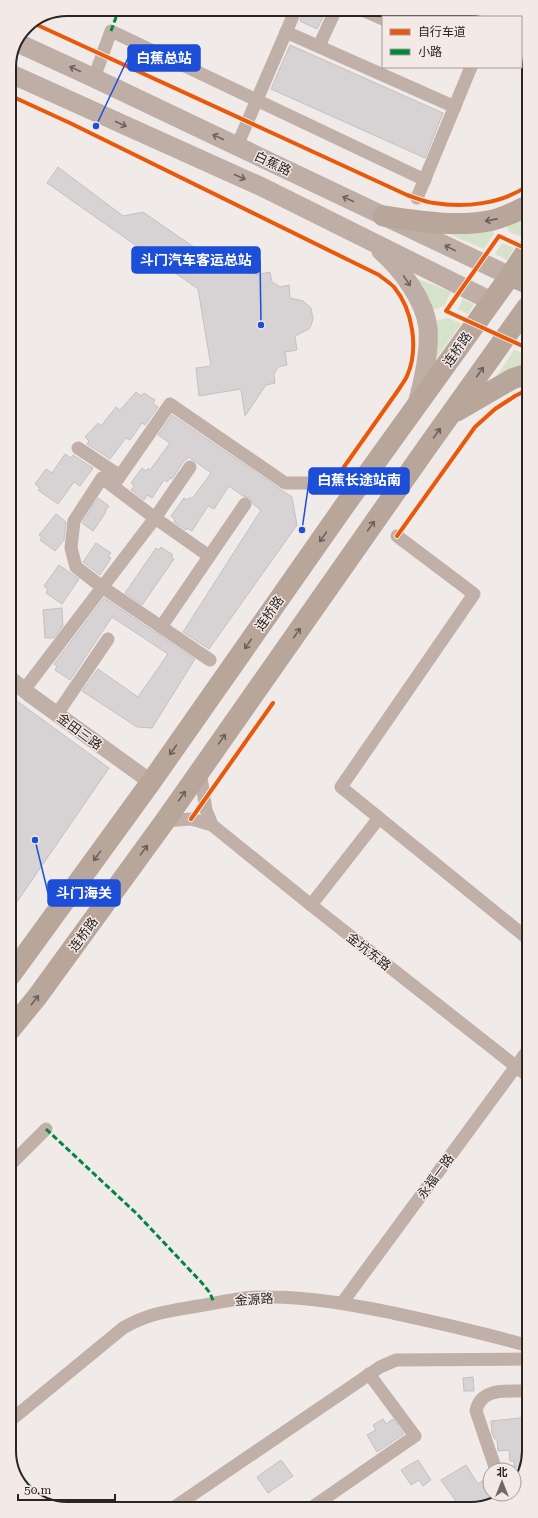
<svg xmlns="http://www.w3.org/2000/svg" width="538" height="1518" viewBox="0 0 538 1518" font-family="'Roboto Serif','Noto Sans SC',serif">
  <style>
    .green { fill: #d7e2ca }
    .building { fill: #d7d3d4; stroke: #c4c1c2 }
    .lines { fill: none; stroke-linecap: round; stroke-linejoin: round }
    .minor { stroke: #c0b0a8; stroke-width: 13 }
    .tertiary { stroke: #c0b0a8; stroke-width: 16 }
    .secondary { stroke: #bfaea6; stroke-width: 19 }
    .primary { stroke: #b9a69b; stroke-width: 21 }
    .quiet { stroke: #00873e; stroke-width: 3; stroke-dasharray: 6 3; stroke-linecap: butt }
    .cycleway-casing { stroke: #f4e9e5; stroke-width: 6 }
    .cycleway { stroke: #e8590c; stroke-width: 4 }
    .oneway { stroke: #6c635e }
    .oneway2 { stroke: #6a5f5a }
    .labels { text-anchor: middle; stroke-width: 3; stroke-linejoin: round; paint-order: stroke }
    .street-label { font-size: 13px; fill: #292524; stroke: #f4e9e5 }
    .rim { fill: none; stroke: #292524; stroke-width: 2 }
    .leader { fill: none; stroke: #1d4ed8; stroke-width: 1.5 }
    .callout-dot { fill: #1d4ed8; stroke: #f4e9e5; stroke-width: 1.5 }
    .callout { fill: #1d4ed8; stroke: #1d4ed8; stroke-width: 1.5 }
    .callout-label { font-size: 14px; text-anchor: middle; font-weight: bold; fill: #fff }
  </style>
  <rect width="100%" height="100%" fill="#f0eae8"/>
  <g class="green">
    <polygon points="527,212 527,229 522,237 509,232 505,222"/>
    <polygon points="492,224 494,234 484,249 442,231"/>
    <polygon points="502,243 514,248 507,260 495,254"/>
    <polygon points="413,277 451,292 444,306 430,311"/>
    <polygon points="463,299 474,304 468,314 458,309"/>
    <polygon points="449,318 461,324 437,357 434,355 433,321"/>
    <polygon points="514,350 527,355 527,367 495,379"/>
  </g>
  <g class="building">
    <polygon points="304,9 327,9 317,29 300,21"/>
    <polygon points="290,45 443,113 425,158 271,89"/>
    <polygon points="58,167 123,216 143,212 220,265 217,249 236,261 253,258 256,275 270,272 272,282 280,287 289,285 290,298 303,301 311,308 313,319 311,325 309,329 295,336 297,350 285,352 287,365 278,367 274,374 275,383 266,385 245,416 241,389 199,396 196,368 211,366 198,289 47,183"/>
    <polygon points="136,392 141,396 144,393 155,400 153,403 158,407 145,425 142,423 130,440 126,438 110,459 87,444 89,441 85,437 98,423 101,426 116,407 120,410"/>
    <polygon points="172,415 292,497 297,525 209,649 183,632 261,510 253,504 250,498 243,496 229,486 214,509 208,506 192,531 187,528 186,530 174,522 175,520 171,516 184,498 187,500 190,497 192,499 211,473 189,457 183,462 172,479 170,478 167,482 164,480 152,498 147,495 144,500 131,490 134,486 131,483 142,468 146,471 148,468 150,470 170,443 158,435"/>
    <polygon points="65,454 71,458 73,455 93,468 80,486 74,482 58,504 38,490 40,488 35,484 46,469 52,473"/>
    <polygon points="98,498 109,506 105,511 106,512 93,531 82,523"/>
    <polygon points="56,514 66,522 64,540 55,551 40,540 42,537 39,535"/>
    <polygon points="96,543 111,553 108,556 111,558 100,575 83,562"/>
    <polygon points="161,547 173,555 171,557 174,559 142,605 125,593 156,548 159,550"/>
    <polygon points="59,565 79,579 62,604 46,593 48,589 44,586"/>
    <polygon points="104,598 195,659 152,728 137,727 82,691 98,669 138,697 168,654 112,617 70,680 55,670 57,666 54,664"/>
    <polygon points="62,608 63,626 54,638 45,638 43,610"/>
    <polygon points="10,696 109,768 10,912"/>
    <polygon points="473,1377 474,1391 464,1391 463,1378"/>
    <polygon points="529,1417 529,1452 524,1466 514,1467 514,1461 510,1461 509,1450 498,1451 497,1440 494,1438 492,1433 491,1421"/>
    <polygon points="383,1419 386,1424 393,1419 404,1434 377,1452 367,1435 376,1430 373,1425"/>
    <polygon points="281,1460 293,1476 268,1493 257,1477"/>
    <polygon points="418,1460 431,1480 423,1486 419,1480 411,1485 401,1470"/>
    <polygon points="466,1465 478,1484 485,1479 492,1503 487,1507 460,1507 441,1480"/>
  </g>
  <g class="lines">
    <g class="minor">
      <polyline points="360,9 383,19"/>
      <polyline points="414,17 418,9"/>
      <polyline points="286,32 455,107"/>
      <polyline points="319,46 336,9"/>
      <polyline points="94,78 111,31 425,180"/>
      <polyline points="237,146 296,9"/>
      <polyline points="417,198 471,67"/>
      <polyline points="78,448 120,476"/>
      <polyline points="113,486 170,404 285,483 316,483"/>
      <polyline points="397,536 474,594 341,787 528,939"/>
      <polyline points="209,556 155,518 102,478 74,521 71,548 76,567 102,587 210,660"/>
      <polyline points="161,627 245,504"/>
      <polyline points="24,690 155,518 190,467"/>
      <polyline points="57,714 108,639"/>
      <polyline points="200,771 206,810 212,825"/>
      <polyline points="165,821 191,819 212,825 311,905 528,1076"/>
      <polyline points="311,905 379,818"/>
      <polyline points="11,1164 46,1129"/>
      <polyline points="342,1303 528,1050"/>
      <path d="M11,1420L123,1328C149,1313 169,1311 198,1306C222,1302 245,1296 270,1297C312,1297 352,1305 393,1313C439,1323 484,1333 529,1346"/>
      <path d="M496,1470L476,1411C481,1386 508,1392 529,1391"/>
      <polyline points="514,1476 521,1476"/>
      <polyline points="504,1494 504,1495"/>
      <polyline points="173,1508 380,1367 396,1360 529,1359"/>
      <polyline points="311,1508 415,1436 369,1374"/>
    </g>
    <polyline class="tertiary" points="10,678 29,694 151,782"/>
    <g class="secondary">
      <polyline points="18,43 94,78 510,276"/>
      <polyline points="9,73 262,187 491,301"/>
      <path d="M381,251C401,269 425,300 428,328C430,352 423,382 417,404"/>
    </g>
    <g class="primary">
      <path d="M383,216C418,221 458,228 493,220C505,217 517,211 527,206"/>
      <polyline points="510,276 527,283"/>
      <polyline points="457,411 512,379 527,374"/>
      <polyline points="10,976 151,782 345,505 510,276 527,250"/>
      <polyline points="10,1030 37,997 165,821 425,450 527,307"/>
    </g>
    <g class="quiet">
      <polyline points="492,16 492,17"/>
      <polyline points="111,31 119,9"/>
      <polyline points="46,1129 137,1214 202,1283 210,1293 214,1303"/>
    </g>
    <defs>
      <g id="cycleway">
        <path d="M33,23L407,195C416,198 425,202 434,203C464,208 502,204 527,186"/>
        <path d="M9,95L70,123L379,275C384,279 390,283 394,287C413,310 419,349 407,376C405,381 401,385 399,389L327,491"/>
        <polyline points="527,249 499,236 446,311 527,348"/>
        <polyline points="397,536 475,427 495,409 515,396 527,390"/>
        <polyline points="191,819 273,703"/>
      </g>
    </defs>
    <use href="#cycleway" class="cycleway-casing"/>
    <use href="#cycleway" class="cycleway"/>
  </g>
  <defs><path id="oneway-shaft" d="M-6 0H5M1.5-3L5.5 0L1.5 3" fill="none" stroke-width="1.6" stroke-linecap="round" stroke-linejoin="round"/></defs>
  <g class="oneway">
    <use href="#oneway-shaft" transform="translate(75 69) rotate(-155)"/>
    <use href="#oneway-shaft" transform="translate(121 124) rotate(24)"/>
    <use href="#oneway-shaft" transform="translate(218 137) rotate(-155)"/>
    <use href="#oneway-shaft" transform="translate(240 177) rotate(24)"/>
    <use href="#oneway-shaft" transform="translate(348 199) rotate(-155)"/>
    <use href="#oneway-shaft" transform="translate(450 248) rotate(-154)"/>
    <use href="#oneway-shaft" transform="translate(407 281) rotate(56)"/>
  </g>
  <g class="oneway2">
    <use href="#oneway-shaft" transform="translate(491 220) rotate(169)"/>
    <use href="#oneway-shaft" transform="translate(480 372) rotate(-55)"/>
    <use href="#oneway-shaft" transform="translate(437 433) rotate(-54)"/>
    <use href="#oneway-shaft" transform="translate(371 526) rotate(-55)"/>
    <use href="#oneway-shaft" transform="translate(323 537) rotate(125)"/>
    <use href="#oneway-shaft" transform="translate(297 633) rotate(-55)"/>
    <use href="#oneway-shaft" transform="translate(248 644) rotate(125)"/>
    <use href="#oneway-shaft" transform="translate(222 739) rotate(-55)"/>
    <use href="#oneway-shaft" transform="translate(173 750) rotate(125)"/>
    <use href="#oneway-shaft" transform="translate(182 796) rotate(-55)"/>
    <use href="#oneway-shaft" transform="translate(144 850) rotate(-54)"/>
    <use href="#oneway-shaft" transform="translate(97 856) rotate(126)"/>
    <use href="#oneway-shaft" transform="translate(35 1000) rotate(-52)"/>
  </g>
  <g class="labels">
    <g class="street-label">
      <text transform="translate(273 163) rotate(25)" y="5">白蕉路</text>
      <text transform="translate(457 349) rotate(-55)" y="5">连桥路</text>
      <text transform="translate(269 613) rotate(-55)" y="5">连桥路</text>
      <text transform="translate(80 731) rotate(36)" y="5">金田三路</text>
      <text transform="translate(83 934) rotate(-54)" y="5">连桥路</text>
      <text transform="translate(369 951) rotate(38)" y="5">金坑东路</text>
      <text transform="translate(435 1176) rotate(-54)" y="5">永福一路</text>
      <text transform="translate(254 1299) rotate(-4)" y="5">金源路</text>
    </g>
  </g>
  <path d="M0 0H538V1518H0ZM67 16H471A51 51 0 0 1 522 67V1451A51 51 0 0 1 471 1502H67A51 51 0 0 1 16 1451V67A51 51 0 0 1 67 16Z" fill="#f4e9e5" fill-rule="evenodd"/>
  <path class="rim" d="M67 16H471A51 51 0 0 1 522 67V1451A51 51 0 0 1 471 1502H67A51 51 0 0 1 16 1451V67A51 51 0 0 1 67 16Z"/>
  <path class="leader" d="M96 126L128 58M261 325L260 260M302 530L309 481M35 840L48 893"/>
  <g class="callout-dot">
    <circle cx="96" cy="126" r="4"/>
    <circle cx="261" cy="325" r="4"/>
    <circle cx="302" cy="530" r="4"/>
    <circle cx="35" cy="840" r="4"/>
  </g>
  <g class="callout">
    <rect x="128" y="45" width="72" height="26" rx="4"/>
    <rect x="132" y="247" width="128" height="26" rx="4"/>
    <rect x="309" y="468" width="100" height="26" rx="4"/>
    <rect x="48" y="880" width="72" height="26" rx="4"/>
  </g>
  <g class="callout-label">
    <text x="164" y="63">白蕉总站</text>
    <text x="196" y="265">斗门汽车客运总站</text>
    <text x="359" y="485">白蕉长途站南</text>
    <text x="84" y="898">斗门海关</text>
  </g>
  <rect x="382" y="16" width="140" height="52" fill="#f4e9e5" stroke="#a39b98"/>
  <rect x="390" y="29" width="20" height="6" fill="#e8590c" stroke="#a39b98"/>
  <text x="418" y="36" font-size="12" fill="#292524">自行车道</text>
  <rect x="390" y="49" width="20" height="6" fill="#00873e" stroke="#a39b98"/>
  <text x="418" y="56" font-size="12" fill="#292524">小路</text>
  <g transform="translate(502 1482)"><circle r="19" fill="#f4e9e5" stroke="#a39b98"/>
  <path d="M0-3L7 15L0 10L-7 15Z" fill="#6f6a69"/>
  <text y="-6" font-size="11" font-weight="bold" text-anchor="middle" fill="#292524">北</text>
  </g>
  <path d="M18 1494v6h97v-6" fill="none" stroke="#292524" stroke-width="2"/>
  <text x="24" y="1494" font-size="12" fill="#292524" stroke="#f4e9e5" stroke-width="3" paint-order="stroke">50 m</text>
</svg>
